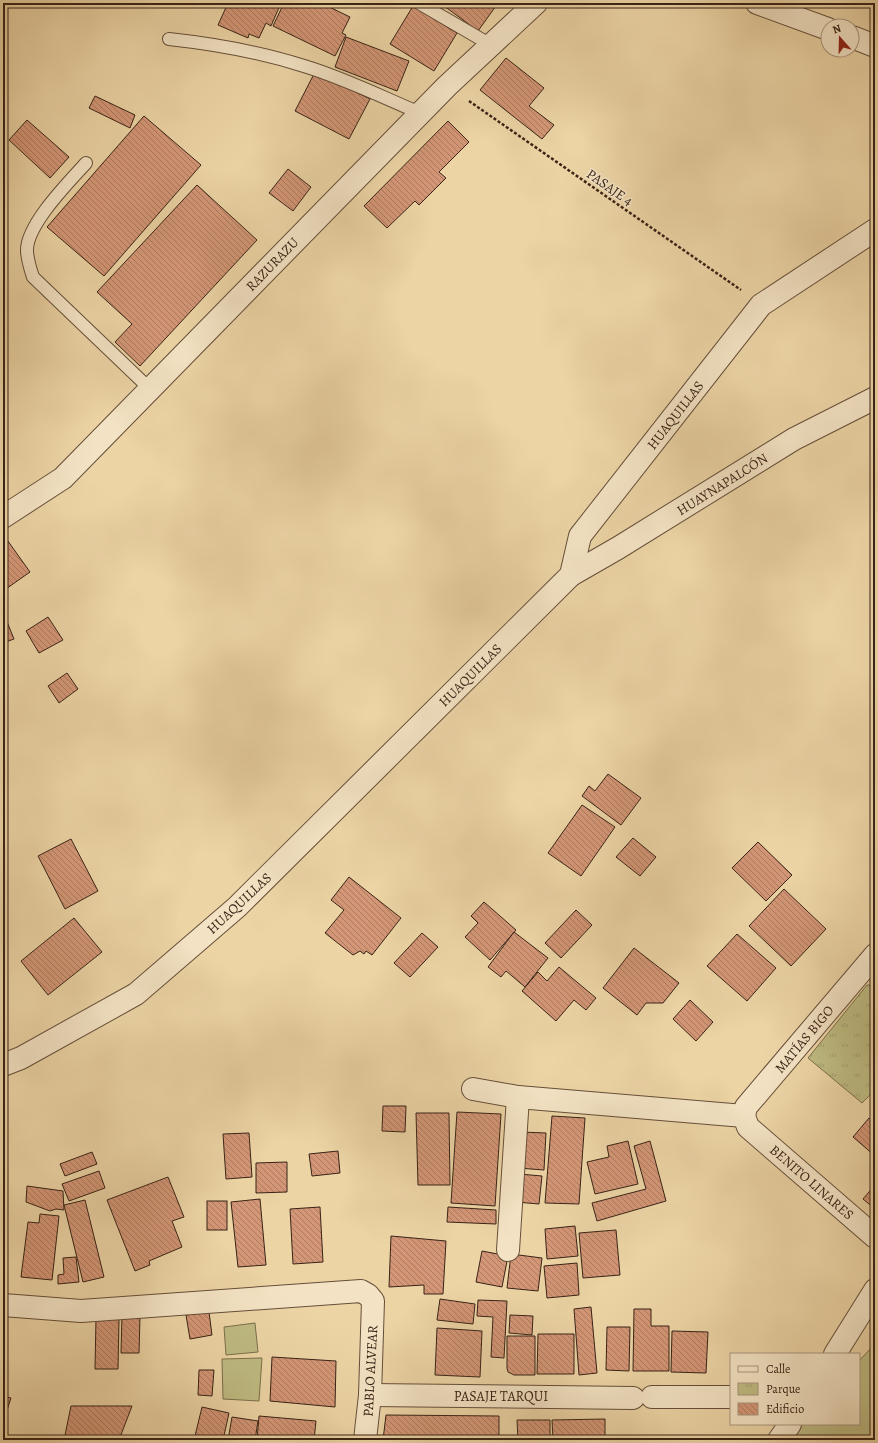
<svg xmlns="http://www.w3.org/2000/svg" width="878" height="1443" viewBox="0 0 878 1443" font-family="Alegreya,serif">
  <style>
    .park { fill: url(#park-tufts); stroke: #7c6f4c }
    .garden { fill: #bebb82; stroke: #7c6f4c }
    .building { fill: url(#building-back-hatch); stroke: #392316 }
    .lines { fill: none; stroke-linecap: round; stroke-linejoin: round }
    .lane-casing { stroke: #664f3a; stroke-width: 14 }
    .street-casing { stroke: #664f3a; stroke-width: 24 }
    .path { stroke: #392316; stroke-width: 2.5; stroke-dasharray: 3 2; stroke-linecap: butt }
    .lane { stroke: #f3e3c4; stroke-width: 12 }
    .street { stroke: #f3e3c4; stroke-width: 22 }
    .labels { text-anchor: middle; stroke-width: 3; stroke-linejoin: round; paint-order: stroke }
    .street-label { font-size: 14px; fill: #392316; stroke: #f3e3c4 }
  </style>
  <defs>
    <pattern id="park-tufts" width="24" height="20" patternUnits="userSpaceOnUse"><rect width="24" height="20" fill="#bebb82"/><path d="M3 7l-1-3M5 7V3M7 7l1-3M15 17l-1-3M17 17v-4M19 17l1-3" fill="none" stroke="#a4a070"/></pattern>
    <pattern id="building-back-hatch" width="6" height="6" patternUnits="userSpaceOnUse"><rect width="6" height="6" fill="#d39676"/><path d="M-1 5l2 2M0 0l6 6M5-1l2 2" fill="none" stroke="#ac7a60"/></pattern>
  </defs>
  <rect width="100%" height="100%" fill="#ecd4a5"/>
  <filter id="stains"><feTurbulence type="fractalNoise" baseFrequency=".005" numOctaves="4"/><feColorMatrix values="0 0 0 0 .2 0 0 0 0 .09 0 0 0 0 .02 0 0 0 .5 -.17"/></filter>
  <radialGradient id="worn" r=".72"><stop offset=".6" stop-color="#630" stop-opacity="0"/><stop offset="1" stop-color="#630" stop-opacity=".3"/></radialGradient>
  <polygon class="park" points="867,985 875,985 875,1090 862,1103 808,1058"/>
  <g class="garden">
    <polygon points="255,1323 258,1352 226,1355 224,1327"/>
    <polygon points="875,1344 875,1440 789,1440 803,1424 859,1424 859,1361"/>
    <polygon points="262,1358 259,1401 223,1399 222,1359"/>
  </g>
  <g class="building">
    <polygon points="228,3 281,3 271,26 266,23 259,38 249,34 248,38 218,25"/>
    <polygon points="284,3 321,3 350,17 342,33 346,35 335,56 273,26"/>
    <polygon points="440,3 498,3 478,31"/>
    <polygon points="413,6 457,33 434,71 390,44"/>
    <polygon points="346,37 409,61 397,91 335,67"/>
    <polygon points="506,58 544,88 529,106 554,125 542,139 480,90"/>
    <polygon points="315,72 370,99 349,139 295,111"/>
    <polygon points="95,96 135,115 130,128 89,108"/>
    <polygon points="144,116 201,165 104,276 47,227"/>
    <polygon points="27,120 69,157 50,178 9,140"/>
    <polygon points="448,121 469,142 439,172 446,178 419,205 415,201 387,228 364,206"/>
    <polygon points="288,169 311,187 293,211 269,193"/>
    <polygon points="197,185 257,240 140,366 115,342 132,324 97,292"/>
    <polygon points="5,537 30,572 3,591 3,538"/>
    <polygon points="3,612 14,639 3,643"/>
    <polygon points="48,617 63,640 39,653 26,631"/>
    <polygon points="67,673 78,689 59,703 48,686"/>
    <polygon points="608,774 641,798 621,825 582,796 589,786 595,791"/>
    <polygon points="582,805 615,827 581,876 548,853"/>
    <polygon points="633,838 656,857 640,876 616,857"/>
    <polygon points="71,839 98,891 65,909 38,856"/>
    <polygon points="758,842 792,875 766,901 732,868"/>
    <polygon points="349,877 401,918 372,955 366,951 364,954 360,951 353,955 325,933 344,910 331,900"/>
    <polygon points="784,889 826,929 791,966 749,926"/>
    <polygon points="484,902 516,930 490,960 465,937 478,923 471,916"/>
    <polygon points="576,910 592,925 561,958 545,943"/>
    <polygon points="74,918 102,952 48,995 21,961"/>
    <polygon points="514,932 548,958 525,987 506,971 501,977 488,967"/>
    <polygon points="422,933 438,947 410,977 394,963"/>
    <polygon points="737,934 776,968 747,1001 707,966"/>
    <polygon points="634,948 679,983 663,1003 646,1003 637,1015 603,988"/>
    <polygon points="559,967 596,998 586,1010 574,1000 556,1021 522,991 538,972 547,981"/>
    <polygon points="690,1000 713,1022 696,1041 673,1019"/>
    <polygon points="383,1106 406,1106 405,1132 382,1131"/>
    <polygon points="457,1112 501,1114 495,1206 451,1203"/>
    <polygon points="416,1113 449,1113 450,1185 418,1185"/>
    <polygon points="552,1116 585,1118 579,1204 545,1203"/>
    <polygon points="869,1118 875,1122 875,1156 853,1137"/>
    <polygon points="520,1132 546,1133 544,1170 518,1168"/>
    <polygon points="249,1133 252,1177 226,1179 223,1134"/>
    <polygon points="628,1141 638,1184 595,1194 587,1162 609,1157 607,1146"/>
    <polygon points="650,1141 666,1201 597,1221 592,1203 646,1189 634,1146"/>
    <polygon points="338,1151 340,1173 312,1176 309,1154"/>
    <polygon points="92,1152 97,1164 65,1176 60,1164"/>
    <polygon points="287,1162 287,1192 256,1193 256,1163"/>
    <polygon points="99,1171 105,1188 69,1201 62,1184"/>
    <polygon points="519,1174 542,1176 539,1204 516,1202"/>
    <polygon points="168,1177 184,1217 172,1221 182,1247 149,1261 150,1265 135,1271 107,1200"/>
    <polygon points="875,1185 875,1209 863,1199"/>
    <polygon points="27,1186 63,1191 64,1210 56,1209 50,1211 26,1202"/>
    <polygon points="260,1199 266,1265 238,1267 231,1202"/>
    <polygon points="85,1200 104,1277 83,1282 64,1205"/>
    <rect x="207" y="1201" width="20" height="29"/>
    <polygon points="320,1207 323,1262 293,1264 290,1209"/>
    <polygon points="448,1207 496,1210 496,1224 447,1222"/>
    <polygon points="40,1214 59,1216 52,1280 21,1277 28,1222 39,1223"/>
    <polygon points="575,1226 578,1256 547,1259 545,1229"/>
    <polygon points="616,1230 620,1275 583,1278 579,1233"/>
    <polygon points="391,1236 446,1241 443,1294 424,1294 424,1285 389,1287"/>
    <polygon points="482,1251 508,1256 502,1287 476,1282"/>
    <polygon points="511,1254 542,1258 538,1291 507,1288"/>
    <polygon points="76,1257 79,1282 58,1284 58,1275 64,1274 63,1258"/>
    <polygon points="577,1263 579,1295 547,1298 544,1266"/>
    <polygon points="440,1299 475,1304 473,1324 437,1320"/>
    <polygon points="478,1300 507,1301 504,1358 491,1357 493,1317 477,1316"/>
    <polygon points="591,1307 597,1373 579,1375 574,1309"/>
    <polygon points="634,1309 651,1309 651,1326 669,1326 669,1371 633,1371"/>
    <polygon points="209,1312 212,1335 190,1339 186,1315"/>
    <polygon points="122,1315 140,1316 139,1353 121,1353"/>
    <polygon points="510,1315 533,1316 532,1335 509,1333"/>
    <polygon points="96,1318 119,1319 118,1369 95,1369"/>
    <polygon points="607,1327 630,1327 629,1371 606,1370"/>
    <polygon points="437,1328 482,1331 480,1377 435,1375"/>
    <polygon points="672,1331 708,1332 706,1373 671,1372"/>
    <polygon points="538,1334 574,1334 574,1374 537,1374"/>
    <polygon points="507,1336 535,1336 535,1375 514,1375 508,1372 507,1368"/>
    <polygon points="272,1357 336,1361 335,1407 270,1401"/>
    <polygon points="199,1370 214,1370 212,1396 198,1395"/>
    <polygon points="3,1396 11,1398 3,1422"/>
    <polygon points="71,1406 132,1406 119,1440 64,1440"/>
    <polygon points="202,1407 229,1413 223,1440 194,1440"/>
    <polygon points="386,1415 499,1416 499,1440 383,1440"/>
    <polygon points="259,1416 316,1421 314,1440 257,1440"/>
    <polygon points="232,1417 258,1421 255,1440 228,1440"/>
    <polygon points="605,1419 605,1440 553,1440 552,1420"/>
    <polygon points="517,1420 550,1420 550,1440 518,1440"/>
  </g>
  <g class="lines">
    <defs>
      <g id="lane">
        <polyline points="419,3 491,45"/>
        <path d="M169,39C215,44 260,52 304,66C344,78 382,97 420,113"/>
        <path d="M86,163C69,182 27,224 27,250C27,259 30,268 33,277L150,389"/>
      </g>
      <g id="street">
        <polyline points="757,3 828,29"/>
        <polyline points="852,37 875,46"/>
        <polyline points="3,517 63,478 447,86 536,3"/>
        <polyline points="571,575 618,548 794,439 875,398"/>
        <polyline points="875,955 746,1107 744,1116 748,1127 875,1237"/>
        <polyline points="3,1065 21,1058 136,994 237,907 571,575 580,536 761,305 875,230"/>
        <polyline points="473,1089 518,1097 744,1116"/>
        <polyline points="508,1250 518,1097"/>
        <polyline points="3,1305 81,1311 361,1291 368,1295 373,1301 370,1395 365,1440"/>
        <polyline points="835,1354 875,1290"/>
        <polyline points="370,1395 633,1398"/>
        <polyline points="652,1397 731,1397"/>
        <polyline points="779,1440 790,1424"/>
      </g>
    </defs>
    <use href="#lane" class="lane-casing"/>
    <use href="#street" class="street-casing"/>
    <polyline class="path" points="469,101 741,290"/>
    <use href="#lane" class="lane"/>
    <use href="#street" class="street"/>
  </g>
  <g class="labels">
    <g class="street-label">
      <text transform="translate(610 187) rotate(35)" y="5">PASAJE 4</text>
      <text transform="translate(272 264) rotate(-46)" y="5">RAZURAZU</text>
      <text transform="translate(675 415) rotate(-52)" y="5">HUAQUILLAS</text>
      <text transform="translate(722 484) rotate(-32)" y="5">HUAYNAPALCÓN</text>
      <text transform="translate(470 675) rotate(-45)" y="5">HUAQUILLAS</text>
      <text transform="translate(239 903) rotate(-43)" y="5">HUAQUILLAS</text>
      <text transform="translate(804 1039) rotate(-50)" y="5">MATÍAS BIGO</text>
      <text transform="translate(812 1182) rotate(41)" y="5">BENITO LINARES</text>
      <text transform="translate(370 1371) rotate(-87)" y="5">PABLO ALVEAR</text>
      <text x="501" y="1401">PASAJE TARQUI</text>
    </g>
  </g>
  <rect width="878" height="1443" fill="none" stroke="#ecd4a5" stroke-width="16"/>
  <rect x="4" y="4" width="870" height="1435" fill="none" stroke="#392316" stroke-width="2"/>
  <rect x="8" y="8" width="862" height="1427" fill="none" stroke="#392316"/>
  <rect x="730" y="1353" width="130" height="72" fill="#f3e3c4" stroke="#a9967e"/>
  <rect x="738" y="1366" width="20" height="6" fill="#f3e3c4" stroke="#a9967e"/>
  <text x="766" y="1373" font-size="12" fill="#392316">Calle</text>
  <rect x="738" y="1383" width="20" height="12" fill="url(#park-tufts)" stroke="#a9967e"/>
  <text x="766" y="1393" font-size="12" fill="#392316">Parque</text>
  <rect x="738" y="1403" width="20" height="12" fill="url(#building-back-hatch)" stroke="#a9967e"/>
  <text x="766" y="1413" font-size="12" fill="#392316">Edificio</text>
  <g transform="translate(840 38) rotate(340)"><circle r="19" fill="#f3e3c4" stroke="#a9967e"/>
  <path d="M0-3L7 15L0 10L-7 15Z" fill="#8f2418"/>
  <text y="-6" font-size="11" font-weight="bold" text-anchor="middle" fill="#392316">N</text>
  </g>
  <rect width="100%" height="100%" filter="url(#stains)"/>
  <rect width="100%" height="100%" fill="url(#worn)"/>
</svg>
